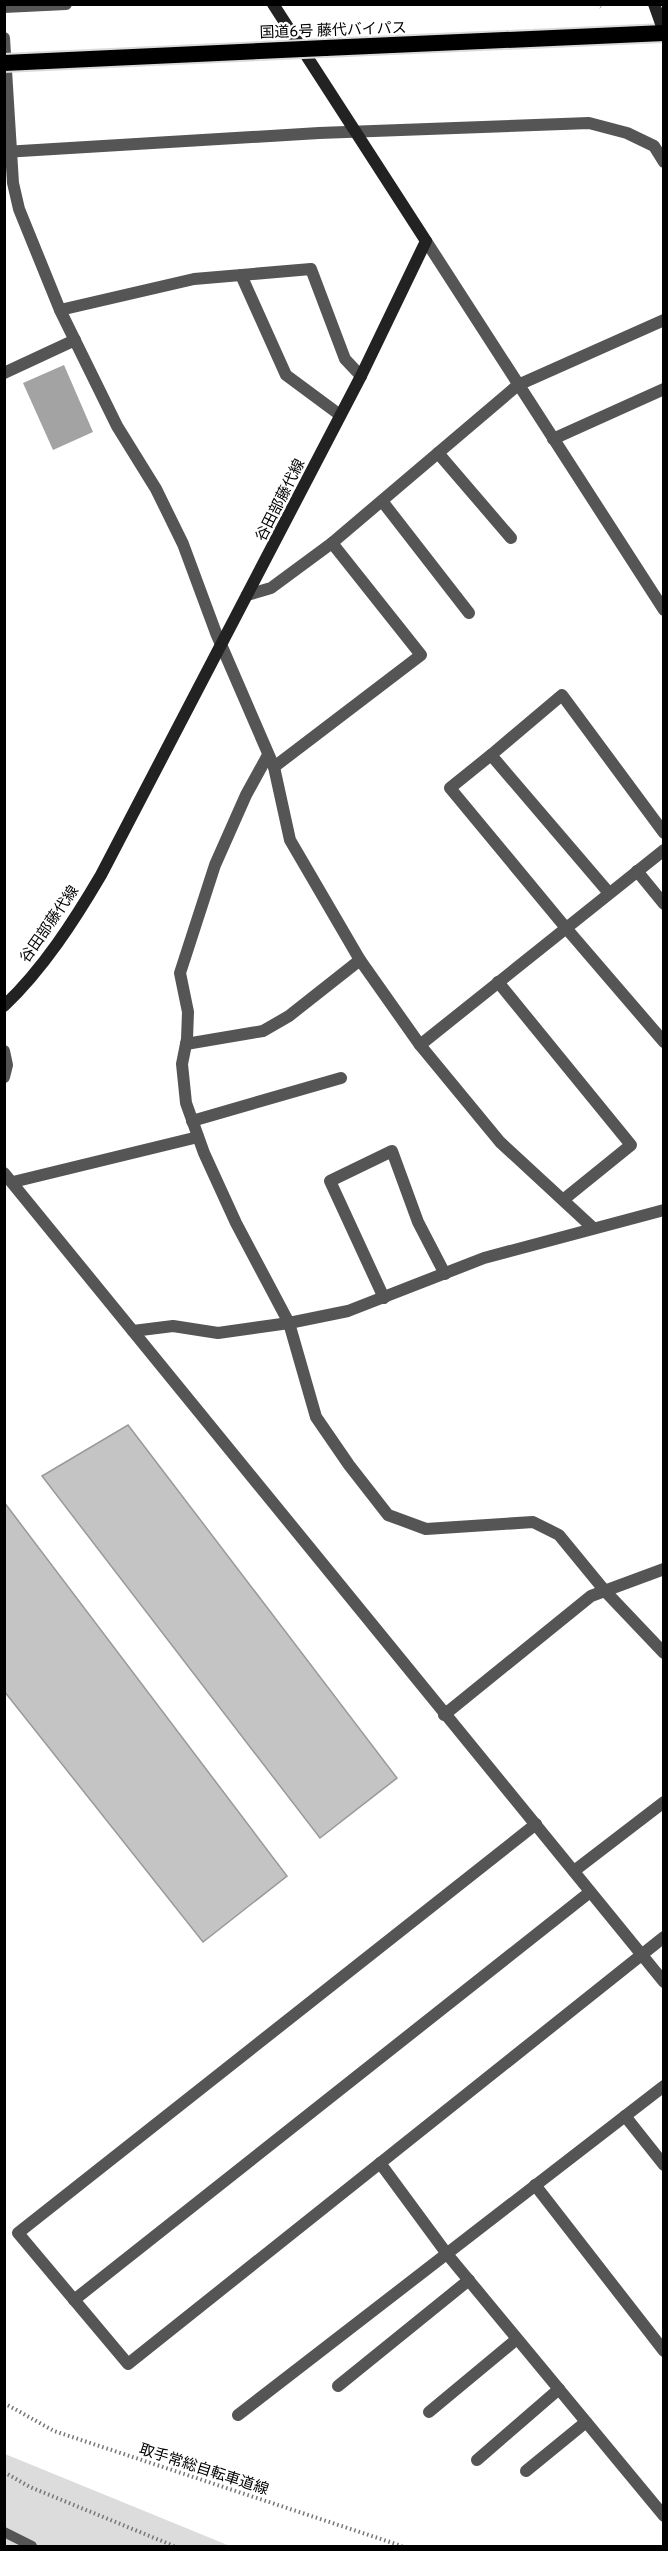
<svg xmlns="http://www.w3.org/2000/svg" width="668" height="2551" viewBox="0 0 668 2551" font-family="Overpass,'Noto Sans JP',sans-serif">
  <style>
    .green { fill: #dcdcdc }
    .water { fill: #a3a3a3 }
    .building { fill: #c4c4c4; stroke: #999; stroke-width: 1.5 }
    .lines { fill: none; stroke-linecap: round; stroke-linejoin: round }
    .trunk-casing { stroke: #dbdbdb; stroke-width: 20 }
    .path { stroke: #777; stroke-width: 4; stroke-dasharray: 1.5 3; stroke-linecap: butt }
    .service { stroke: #555; stroke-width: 10 }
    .minor { stroke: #555; stroke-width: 12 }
    .tertiary { stroke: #555; stroke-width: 12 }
    .secondary { stroke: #222; stroke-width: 12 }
    .trunk { stroke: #000; stroke-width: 16 }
    .trunk-bridge-casing { stroke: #dbdbdb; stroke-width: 20; stroke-linecap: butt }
    .trunk-bridge { stroke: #000; stroke-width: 16 }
    .labels { text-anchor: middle; stroke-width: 4.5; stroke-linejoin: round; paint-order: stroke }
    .street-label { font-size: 15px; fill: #000; stroke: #fff }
  </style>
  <rect width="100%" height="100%" fill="#fff"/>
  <polygon class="green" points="5,2454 230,2546 5,2546"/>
  <polygon class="water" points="64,365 93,432 53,450 23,383"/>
  <g class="building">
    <polygon points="128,1425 397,1778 320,1838 42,1476"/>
    <polygon points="4,1502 287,1876 203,1942 4,1691"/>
  </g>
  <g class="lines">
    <defs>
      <polyline id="trunk" points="325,48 664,33"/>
    </defs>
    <use href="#trunk" class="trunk-casing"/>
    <g class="path">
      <polyline points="597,4 601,7"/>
      <polyline points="4,2403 54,2431 402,2546"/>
      <polyline points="4,2472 30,2487 174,2546"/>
    </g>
    <polyline class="service" points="4,2532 32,2546"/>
    <g class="minor">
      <polyline points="4,7 66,4"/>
      <polyline points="4,38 13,183 19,209 60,310 117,426 156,489 183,544 216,633 274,767 290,840 360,960 420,1045 500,1142 592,1227"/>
      <polyline points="4,152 319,133 589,123 627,133 654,146 664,162"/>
      <polyline points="241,275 286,375 340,415"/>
      <polyline points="60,310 194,279 311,269 345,359 361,376"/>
      <polyline points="4,373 75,340"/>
      <polyline points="553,439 664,389"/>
      <polyline points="438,453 511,538"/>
      <polyline points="382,501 469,613"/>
      <polyline points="247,595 271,588 332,543 518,385 664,320"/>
      <polyline points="268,755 246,795 215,865 180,973 188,1012 187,1039 182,1064 186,1103 204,1153 236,1223 289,1323 316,1417 349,1465 388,1515 426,1529 533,1522 559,1535 605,1591 664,1653"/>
      <polyline points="491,755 562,695 664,833"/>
      <polyline points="274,767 421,655 332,543"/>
      <polyline points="637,871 664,904"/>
      <polyline points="609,893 491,755 450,788 566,928 664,1042"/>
      <polyline points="498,982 631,1145 563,1200"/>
      <polyline points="186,1044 263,1031 289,1016 360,960"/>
      <polyline points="420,1045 664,850"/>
      <polyline points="4,1051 7,1065 4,1077"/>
      <polyline points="192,1121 341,1078"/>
      <polyline points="4,1173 664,1982"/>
      <polyline points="13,1182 198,1137"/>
      <polyline points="384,1298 330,1181 392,1151 418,1222 445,1274"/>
      <polyline points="133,1331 173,1326 218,1333 289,1323 348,1311 484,1258 664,1210"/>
      <polyline points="444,1715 591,1596 664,1569"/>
      <polyline points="536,1824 18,2233 128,2364 664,1937"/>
      <polyline points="574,1871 664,1802"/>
      <polyline points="625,2116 664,2165"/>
      <polyline points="380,2163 447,2254 664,2516"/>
      <polyline points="535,2185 664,2351"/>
      <polyline points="74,2300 590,1892"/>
      <polyline points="338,2386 469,2280"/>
      <polyline points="429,2412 517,2339"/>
      <polyline points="238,2415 664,2086"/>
      <polyline points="477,2460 559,2389"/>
      <polyline points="526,2471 586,2422"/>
    </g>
    <polyline class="tertiary" points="426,241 664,610"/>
    <g class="secondary">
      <polyline points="654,4 664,32"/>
      <path d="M4,1006C43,969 74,921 101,875L361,376L426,241L273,4"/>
    </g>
    <use href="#trunk" class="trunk"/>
    <defs>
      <polyline id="trunk-bridge" points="4,63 325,48"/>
    </defs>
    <use href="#trunk-bridge" class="trunk-bridge-casing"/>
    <use href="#trunk-bridge" class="trunk-bridge"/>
  </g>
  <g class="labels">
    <g class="street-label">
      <text transform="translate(333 30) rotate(-2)" y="5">国道6号 藤代バイパス</text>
      <text transform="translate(280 500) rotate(-63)" y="5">谷田部藤代線</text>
      <text transform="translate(49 924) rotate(-55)" y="5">谷田部藤代線</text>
      <text transform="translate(204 2469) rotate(18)" y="5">取手常総自転車道線</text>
    </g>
  </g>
  <rect width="668" height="2551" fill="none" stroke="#000000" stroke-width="12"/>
</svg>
